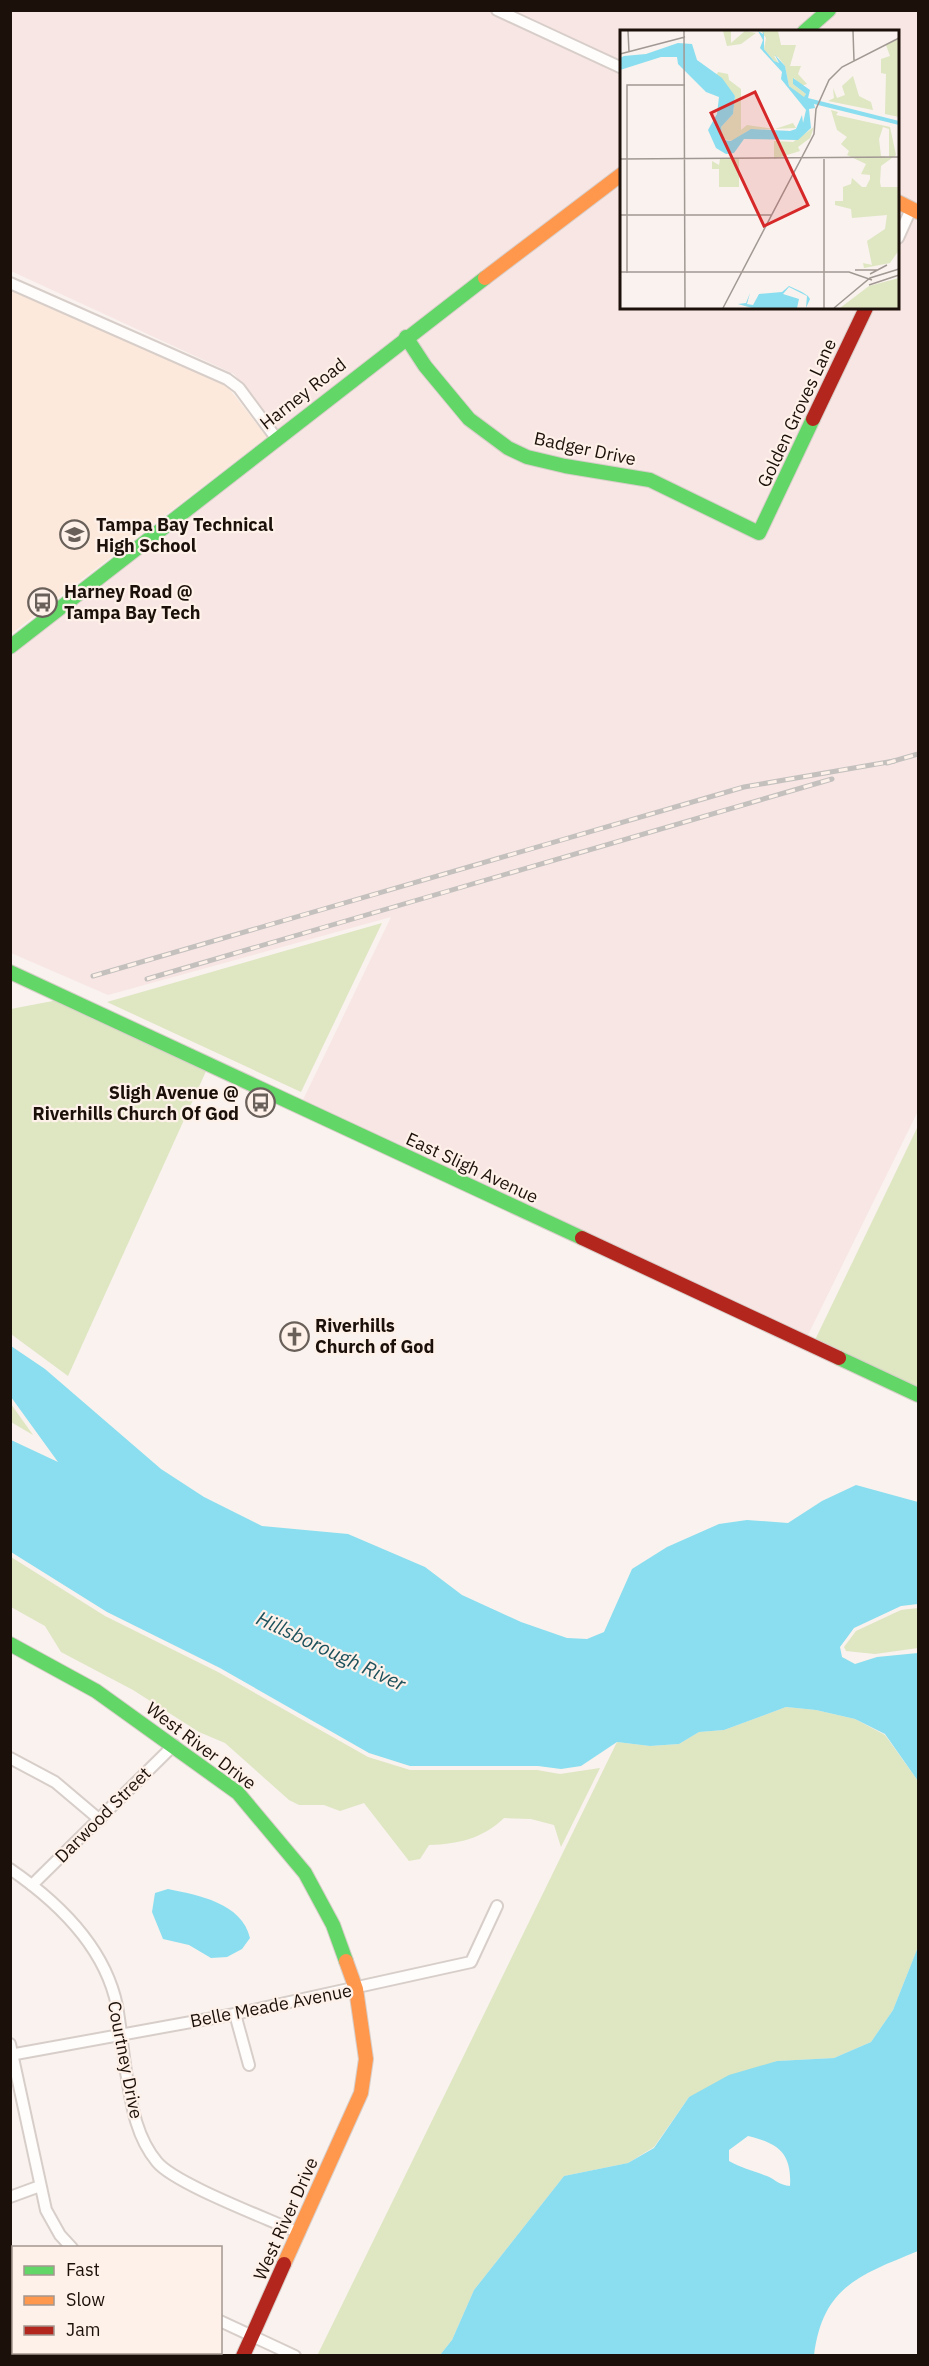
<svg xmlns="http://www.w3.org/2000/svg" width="929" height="2366" viewBox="0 0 929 2366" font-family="'IBM Plex Sans',sans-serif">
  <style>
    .built { fill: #fce9db }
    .industrial { fill: #f8e6e4; fill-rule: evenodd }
    .green { fill: #dee6c2 }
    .water { fill: #8adeef; fill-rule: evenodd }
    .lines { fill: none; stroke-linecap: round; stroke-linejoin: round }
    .street-casing { stroke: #d8cec9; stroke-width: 14 }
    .fast-casing { stroke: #d8cec9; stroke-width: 16 }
    .slow-casing { stroke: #d8cec9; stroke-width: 16 }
    .jam-casing { stroke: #d8cec9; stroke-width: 16 }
    .street { stroke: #fefdfc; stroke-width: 10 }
    .fast { stroke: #63d668; stroke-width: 14 }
    .slow { stroke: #ff974d; stroke-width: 14 }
    .jam { stroke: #b3261e; stroke-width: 14 }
    .rail-casing { stroke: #c3c0be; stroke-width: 5 }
    .rail { stroke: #fef1e9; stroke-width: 3; stroke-dasharray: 9; stroke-linecap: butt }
    .labels { text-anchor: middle; stroke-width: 4.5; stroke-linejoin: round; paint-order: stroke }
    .street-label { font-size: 18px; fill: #1c110a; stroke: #fef1e9 }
    .poi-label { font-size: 18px; font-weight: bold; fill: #1c110a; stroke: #fef1e9; text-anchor: start }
    .water-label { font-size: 20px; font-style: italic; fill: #1c515c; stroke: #fef1e9 }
    .inset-road { fill: none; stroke: #a19893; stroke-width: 1.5 }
    .view { fill: #d62828; fill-opacity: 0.15; stroke: #d62828; stroke-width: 3 }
    .inset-edge { fill: none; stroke: #1c110a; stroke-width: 3 }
  </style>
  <rect width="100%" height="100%" fill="#f9f2ee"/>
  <polygon class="built" points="11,288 227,386 267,437 11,634"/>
  <path class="industrial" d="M11,11H918V1111L806,1339L302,1102L391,917L108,995L11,953V654L284,440L234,374L11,271ZM622,32H898V308H622Z"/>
  <g class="green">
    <polygon points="382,923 301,1092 107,1002"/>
    <polygon points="58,1000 207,1069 68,1376 11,1334 11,1009"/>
    <polygon points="918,1126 918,1389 815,1340"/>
    <polygon points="11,1404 33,1435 11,1422"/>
    <path d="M11,1557L105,1616L218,1672L368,1757L410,1770H537L560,1774L600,1768L561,1847L554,1825L531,1819L504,1818C482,1839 458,1844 429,1845L420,1859L409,1861L364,1803L340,1811L324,1805H299L289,1800L225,1743L199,1732L133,1690L61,1652L45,1626L11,1607Z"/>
    <polygon points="918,1608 918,1648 875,1654 846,1651 844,1647 856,1631 901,1610"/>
    <polygon points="786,1707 816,1710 855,1719 885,1735 918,1781 918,1947 893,2010 871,2042 834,2058 777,2061 689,2097 654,2147 628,2163 564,2176 474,2290 452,2340 440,2355 317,2356 617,1742 650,1746 679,1744 699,1732 724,1730"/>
  </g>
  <g class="water">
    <polygon points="11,1346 45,1369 161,1469 204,1497 262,1526 348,1534 425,1567 462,1595 521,1622 567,1638 587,1639 604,1632 632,1569 667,1547 719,1524 747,1520 788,1523 822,1501 856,1485 918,1502 918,1604 901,1606 854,1628 840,1647 842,1657 855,1664 877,1657 918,1653 918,1781 885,1734 855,1719 816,1710 786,1707 724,1730 699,1732 679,1744 650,1746 617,1742 581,1766 561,1769 538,1766 410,1766 369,1753 220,1668 107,1612 11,1552 11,1440 58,1462 11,1397"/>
    <path d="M168,1889C198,1895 242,1903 250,1938L242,1949L227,1957L211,1958L189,1945L163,1939L152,1912L155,1893Z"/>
    <path d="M918,1947V2251C860,2275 823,2286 814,2355H440L452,2340L474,2290L564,2176L628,2163L654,2148L689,2097L729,2075L777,2061L834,2058L871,2042L893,2010ZM748,2136C778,2143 792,2153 790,2186C779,2185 776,2180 767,2176C754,2171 741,2168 729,2161V2150Z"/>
  </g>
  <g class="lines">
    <defs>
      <g id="street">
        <polyline points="497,10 622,68"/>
        <polyline points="898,238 911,209"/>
        <polyline points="10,283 227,379 239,388 276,438"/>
        <polyline points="10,1758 55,1782 100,1820"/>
        <path d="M10,1869C58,1902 105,1947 117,2006C121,2029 123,2054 127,2078C132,2108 137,2138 157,2162C175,2184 269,2219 299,2233"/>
        <polyline points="32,1885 174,1745"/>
        <polyline points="235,2014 249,2065"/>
        <polyline points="10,2044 46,2210 60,2235 72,2248"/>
        <polyline points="10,2055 235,2014 471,1962 497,1906"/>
        <polyline points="10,2197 40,2186"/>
        <polyline points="220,2321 295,2356"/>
        <polyline points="10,2355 12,2356"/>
      </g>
      <g id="fast">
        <polyline points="804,32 829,10"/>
        <polyline points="406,337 425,366 469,419 508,448 527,457 565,466 650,480 759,533 813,419"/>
        <polyline points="10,647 485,278"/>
        <polyline points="10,972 582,1238"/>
        <polyline points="839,1358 918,1395"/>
        <polyline points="10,1644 96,1691 238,1793 305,1873 333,1925 346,1961"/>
      </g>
      <g id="slow">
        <polyline points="898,202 918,212"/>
        <polyline points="485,278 622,174"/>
        <polyline points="284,2264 361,2093 366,2059 356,1989 346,1961"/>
      </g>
      <g id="jam">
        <polyline points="813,419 866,308"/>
        <polyline points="582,1238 839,1358"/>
        <polyline points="243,2356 284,2264"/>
      </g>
    </defs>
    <use href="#street" class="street-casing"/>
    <use href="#fast" class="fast-casing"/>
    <use href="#slow" class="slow-casing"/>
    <use href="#jam" class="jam-casing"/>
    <use href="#street" class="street"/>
    <use href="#fast" class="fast"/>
    <use href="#slow" class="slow"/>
    <use href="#jam" class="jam"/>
    <defs>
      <g id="rail">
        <polyline points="887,763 918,754"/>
        <polyline points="93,976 744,787 894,761"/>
        <polyline points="147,979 832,779"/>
      </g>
    </defs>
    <use href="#rail" class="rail-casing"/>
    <use href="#rail" class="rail"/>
  </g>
  <defs>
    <symbol id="school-ring" viewBox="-11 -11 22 22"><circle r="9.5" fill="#fef1e9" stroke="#69605a" stroke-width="1.5"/><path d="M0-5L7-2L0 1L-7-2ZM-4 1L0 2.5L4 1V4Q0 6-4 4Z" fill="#69605a"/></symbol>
    <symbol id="bus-ring" viewBox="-11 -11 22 22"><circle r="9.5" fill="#fef1e9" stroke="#69605a" stroke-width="1.5"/><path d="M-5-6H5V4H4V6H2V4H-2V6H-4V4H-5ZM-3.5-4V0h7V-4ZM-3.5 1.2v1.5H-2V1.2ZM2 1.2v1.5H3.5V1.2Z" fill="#69605a"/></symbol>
    <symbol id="church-ring" viewBox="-11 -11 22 22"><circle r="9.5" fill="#fef1e9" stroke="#69605a" stroke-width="1.5"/><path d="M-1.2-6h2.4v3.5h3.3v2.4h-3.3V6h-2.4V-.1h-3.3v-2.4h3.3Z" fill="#69605a"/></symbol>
  </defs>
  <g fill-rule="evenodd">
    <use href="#school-ring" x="58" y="518" width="33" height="33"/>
    <use href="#bus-ring" x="26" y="586" width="33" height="33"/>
    <use href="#bus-ring" x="244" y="1086" width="33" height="33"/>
    <use href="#church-ring" x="278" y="1320" width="33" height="33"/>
  </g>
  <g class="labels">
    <g class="street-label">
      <text transform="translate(303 394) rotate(-38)" y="6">Harney Road</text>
      <text transform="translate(797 413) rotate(-65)" y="6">Golden Groves Lane</text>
      <text transform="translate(585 449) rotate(12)" y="6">Badger Drive</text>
      <text transform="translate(472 1168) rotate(25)" y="6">East Sligh Avenue</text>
      <text transform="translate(201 1746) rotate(37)" y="6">West River Drive</text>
      <text transform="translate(103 1815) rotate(-45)" y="6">Darwood Street</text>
      <text transform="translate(271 2006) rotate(-11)" y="6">Belle Meade Avenue</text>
      <text transform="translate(125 2060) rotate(79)" y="6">Courtney Drive</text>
      <text transform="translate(286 2219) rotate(-66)" y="6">West River Drive</text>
    </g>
    <g class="poi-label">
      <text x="96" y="531">Tampa Bay Technical<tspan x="96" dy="21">High School</tspan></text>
      <text x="64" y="598">Harney Road @<tspan x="64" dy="21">Tampa Bay Tech</tspan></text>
      <text x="239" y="1099" text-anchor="end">Sligh Avenue @<tspan x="239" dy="21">Riverhills Church Of God</tspan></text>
      <text x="315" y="1332">Riverhills<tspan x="315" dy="21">Church of God</tspan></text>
    </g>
    <g class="water-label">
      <text transform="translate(331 1651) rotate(25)" y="7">Hillsborough River</text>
    </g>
  </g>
  <g transform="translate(620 30)">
    <rect width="279" height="279" fill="#f9f2ee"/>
    <path d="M103,1H111V13L125,1L136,3L121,14L107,16ZM141,1H158L161,15H176L170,36H181L178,44L187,54L181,56L174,48L173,54L186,64L184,68L169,56L165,36L158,27L154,26L159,34L154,31L144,19L146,8ZM279,8V87L265,84L266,44L261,43V29L270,26L266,15ZM98,42L108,44L109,50L121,59V100L127,95L155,99L173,93L176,98L129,100L113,111L103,109L101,97L113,84L115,66L96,46ZM233,46L239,66L251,72L253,80L208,71L214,68L213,58L217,68L225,65L222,56ZM211,80L218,82L216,85L270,97L276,125L261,136L260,152L261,157H279V220L270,233L244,238L243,233L252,235L247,211L265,199L267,185L232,188L231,179L215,175V171H223V157L231,154L232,148L242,157H246L250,149V145L241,144L246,134L227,125L229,121L221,114L227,107L217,100ZM263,97L269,99V127L261,126L259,109ZM194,97L190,108L178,117L180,121L154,129V111L173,112ZM100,129H119V157H99V139H92V131L99,135ZM279,248V278H220L249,256Z" fill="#dee6c2" fill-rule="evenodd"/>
    <path d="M138,1L143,4L144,1V19L154,31L159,33L155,25L165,36L169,56L184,67L186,64L173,54V48L190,60L188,68L279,91V95L194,74L195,78L189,79L191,98L178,110L124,109L114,123L106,124L96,118L88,100L97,84L99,67L86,62L58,34L57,27H41L0,40V28L4,26L26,24L58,13L72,14L77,30L102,48L115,66L113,84L101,97L103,110L111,111L131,99L170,101L176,99L182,85L183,93L186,80L161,49L162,42L140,18L143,10ZM169,256L182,262L188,266L190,269L186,278L187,266L169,257L163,264L179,269L177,278H132L118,274L126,273L130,263L127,274L133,275L139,264L162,262Z" fill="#8adeef"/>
    <path class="inset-road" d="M8,1L9,22M64,1L65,278M233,1L234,31M0,24L65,7M0,129L279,127M204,129V278M0,185H152M235,240H257M0,242H229L252,250M7,243V55H65M250,244L267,235M249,255L279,245M103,278L194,104L196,79L209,50L222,37L279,8M214,278L250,248L279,239"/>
    <path class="view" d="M135,62L188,175L144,196L91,83Z"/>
    <rect width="279" height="279" class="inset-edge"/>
  </g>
  <rect width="929" height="2366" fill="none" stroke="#1c110a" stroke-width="24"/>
  <rect x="12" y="2246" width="210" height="108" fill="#fef1e9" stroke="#a49790" stroke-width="1.5"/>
  <rect x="24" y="2266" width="30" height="9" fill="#63d668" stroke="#a49790" stroke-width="1.5"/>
  <text x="66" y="2276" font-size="18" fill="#1c110a">Fast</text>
  <rect x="24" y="2296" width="30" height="9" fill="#ff974d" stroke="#a49790" stroke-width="1.5"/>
  <text x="66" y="2306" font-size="18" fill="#1c110a">Slow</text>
  <rect x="24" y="2326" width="30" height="9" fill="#b3261e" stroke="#a49790" stroke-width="1.5"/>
  <text x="66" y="2336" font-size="18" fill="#1c110a">Jam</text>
</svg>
